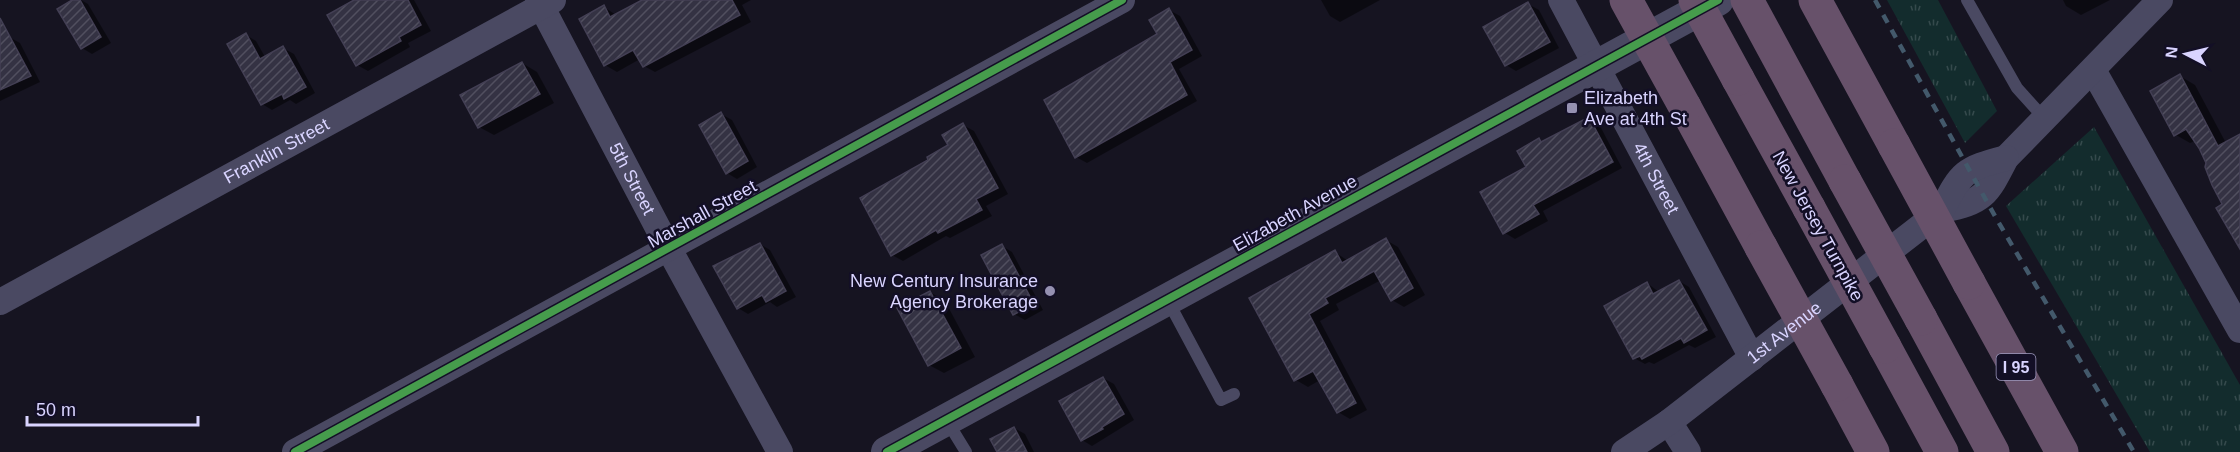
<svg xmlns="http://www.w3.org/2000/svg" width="2240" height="452" viewBox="0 0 2240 452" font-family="Arial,sans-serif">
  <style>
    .grass { fill: url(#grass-tufts) }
    .shadow { fill: #0007 }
    .building { fill: url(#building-hatch); stroke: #433f54; stroke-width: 1.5 }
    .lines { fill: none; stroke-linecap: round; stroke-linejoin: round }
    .service { stroke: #4a4962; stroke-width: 12 }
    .minor { stroke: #4a4962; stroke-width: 26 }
    .tertiary { stroke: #4a4962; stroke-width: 32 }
    .motorway { stroke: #67516a; stroke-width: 33 }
    .rail { stroke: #43596b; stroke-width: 4.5; stroke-dasharray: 9 8; stroke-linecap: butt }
    .motorway-bridge { stroke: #67516a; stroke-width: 33 }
    .cycleway-casing { stroke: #130f26; stroke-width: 11 }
    .cycleway { stroke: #469c4c; stroke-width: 8 }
    .poi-dot { fill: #9591b1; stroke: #130f26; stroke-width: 2 }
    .labels { text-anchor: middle; stroke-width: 5; stroke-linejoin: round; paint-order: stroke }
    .shield { fill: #130f26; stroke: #9e99be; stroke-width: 1.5 }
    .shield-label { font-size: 16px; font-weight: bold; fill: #d9d4ff }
    .poi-label { font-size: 18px; fill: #d9d4ff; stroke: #130f26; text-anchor: start }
    .street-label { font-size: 18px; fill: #d9d4ff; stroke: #130f26 }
  </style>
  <defs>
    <pattern id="grass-tufts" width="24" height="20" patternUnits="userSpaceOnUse" patternTransform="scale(1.5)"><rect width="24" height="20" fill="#132c2d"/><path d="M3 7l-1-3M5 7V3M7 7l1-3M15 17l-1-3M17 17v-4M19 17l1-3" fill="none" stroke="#354a4c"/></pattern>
    <pattern id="building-hatch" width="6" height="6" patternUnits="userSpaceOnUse" patternTransform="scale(1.5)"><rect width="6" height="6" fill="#343243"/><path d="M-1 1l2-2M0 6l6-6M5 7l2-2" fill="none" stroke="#514f5f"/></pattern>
  </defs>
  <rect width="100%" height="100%" fill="#161421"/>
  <g class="grass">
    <polygon points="1887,0 1938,0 1997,111 1965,143"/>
    <polygon points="2094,127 2240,385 2240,452 2150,452 2006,206"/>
  </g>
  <g class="shadow">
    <polygon points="75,0 81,0 88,4 111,43 92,54 82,48"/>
    <polygon points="354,0 414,0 431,31 408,43 410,47 368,71 357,65"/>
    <polygon points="643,0 751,0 742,5 751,22 655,72 644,66 640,59 617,72 605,65 604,7 616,15"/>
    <polygon points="1321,0 1380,0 1340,22 1330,16"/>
    <polygon points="2063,0 2110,0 2081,15 2066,6"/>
    <polygon points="1528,4 1539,10 1559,48 1516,71 1506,65"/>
    <polygon points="1169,10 1180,16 1202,56 1179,69 1197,101 1087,163 1076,157 1159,35"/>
    <polygon points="246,35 256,41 265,57 283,48 294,54 315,93 296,104 290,100 272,110 262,104"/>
    <polygon points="9,37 20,43 40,82 0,101 0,42"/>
    <polygon points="522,63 537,72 554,103 494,135 479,127"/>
    <polygon points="2180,76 2195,85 2226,143 2240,136 2240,234 2224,205 2208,163 2195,141 2190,143 2176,135"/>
    <polygon points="721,114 732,120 757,167 737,179 727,173"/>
    <polygon points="1589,118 1599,124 1622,168 1543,211 1548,221 1515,239 1505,233 1539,140 1544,143"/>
    <polygon points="963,125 974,131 1008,194 986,206 992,216 950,238 946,236 903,261 892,255 931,160 950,146"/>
    <polygon points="1386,240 1398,247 1425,295 1404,307 1392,300 1381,280 1336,304 1339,310 1320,321 1367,410 1350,419 1338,412 1320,380 1308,387 1296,380 1251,298 1335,252 1348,261"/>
    <polygon points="760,244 770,250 796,297 777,307 770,302 748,314 738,308"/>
    <polygon points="1002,246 1012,252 1043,310 1025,320 1014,314"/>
    <polygon points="1679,281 1689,287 1716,337 1695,348 1689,345 1654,364 1649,362 1645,364 1634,358 1647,283 1659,292"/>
    <polygon points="930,292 945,301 975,357 944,373 929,365"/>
    <polygon points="1103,378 1114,384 1134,420 1092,446 1082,440"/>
    <polygon points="1014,428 1025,434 1034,452 998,452"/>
  </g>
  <g class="building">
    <polygon points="72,0 80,0 101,37 81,49 57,9"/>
    <polygon points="354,0 408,0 421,25 399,37 401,41 356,66 327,15"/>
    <polygon points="642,0 732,0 740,15 643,67 633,50 604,66 579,19 604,5 610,17"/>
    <polygon points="1528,2 1550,42 1505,66 1483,27"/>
    <polygon points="1169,8 1192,50 1170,62 1187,95 1075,158 1044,100 1157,34 1149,20"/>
    <polygon points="0,18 31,76 0,90"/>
    <polygon points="246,33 260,59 283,46 306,87 284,99 282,94 261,105 227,44"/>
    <polygon points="522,62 540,94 478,128 460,95"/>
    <polygon points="2180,74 2218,146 2240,134 2240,249 2216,208 2222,204 2212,185 2205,167 2206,163 2199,148 2186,129 2174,136 2150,91"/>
    <polygon points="721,112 748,161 726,174 699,125"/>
    <polygon points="1589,117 1613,162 1533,205 1539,214 1503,234 1480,192 1526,167 1517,151 1539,138 1541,142"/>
    <polygon points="963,123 998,188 976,199 982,210 938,233 936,230 891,256 860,198 928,160 927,157 948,145 942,135"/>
    <polygon points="1386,238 1413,288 1391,301 1374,271 1325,298 1328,303 1309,314 1356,403 1337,413 1313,371 1294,381 1249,298 1335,250 1342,263"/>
    <polygon points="760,243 786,291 766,302 762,295 737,309 713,266"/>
    <polygon points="1002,244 1034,304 1013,315 981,255"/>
    <polygon points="1679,280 1707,330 1684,343 1681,338 1642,359 1640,356 1633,359 1604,306 1647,282 1653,294"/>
    <polygon points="930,291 961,348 928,366 897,308"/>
    <polygon points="1103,377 1124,414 1102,427 1103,429 1081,441 1059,401"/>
    <polygon points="1014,427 1027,452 997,452 990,439"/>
  </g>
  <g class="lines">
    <g class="service">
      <polyline points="1967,0 2017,88 2044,118"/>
      <polyline points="1168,301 1221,400 1234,394"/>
      <polyline points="947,421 966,452"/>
    </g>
    <g class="minor">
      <path id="s1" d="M538,0L669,249L780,452"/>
      <path id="s2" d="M1561,0L1752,358"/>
      <polyline points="2093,70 2240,330"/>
      <path d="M1942,210C1984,202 1987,195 2006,158L2160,0"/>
      <path id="s3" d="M0,302L553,0"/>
      <polyline points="1669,422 1688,452"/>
      <polyline points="295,452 1122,0"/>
      <path id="s4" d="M1624,452L1669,422L1942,210C1961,172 1964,169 2006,158"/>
    </g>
    <polyline class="tertiary" points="887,452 1718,0"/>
    <g class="motorway">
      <polyline points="1747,0 1845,181"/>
      <polyline points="1815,0 1894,145"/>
      <polyline points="1738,79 1809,208"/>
      <polyline points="1685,107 1761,247"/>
      <polyline points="1969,283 2062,452"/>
      <polyline points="1921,319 1993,452"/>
      <polyline points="1885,347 1942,452"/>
      <polyline points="1837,385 1873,452"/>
    </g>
    <polyline class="rail" points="1875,0 1996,218 2134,452"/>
    <g class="motorway-bridge">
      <polyline points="1626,0 1685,107"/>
      <polyline points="1695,0 1738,79"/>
      <polyline points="1894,145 1969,283"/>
      <polyline points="1845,181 1921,319"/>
      <polyline points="1809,208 1885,347"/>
      <polyline points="1761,247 1837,385"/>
    </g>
    <defs>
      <g id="cycleway">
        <polyline points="295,452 1122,0"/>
        <polyline points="887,452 1718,0"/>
      </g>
    </defs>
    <use href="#cycleway" class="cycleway-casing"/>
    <use href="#cycleway" class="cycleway"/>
  </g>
  <g class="poi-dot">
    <rect x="1566" y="102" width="12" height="12" rx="3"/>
    <circle cx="1050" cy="291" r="6"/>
  </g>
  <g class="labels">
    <rect class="shield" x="1996.5" y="354" width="39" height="26" rx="4.5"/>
    <g class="shield-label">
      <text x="2016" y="373">I 95</text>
    </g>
    <g class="poi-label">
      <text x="1584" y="104">Elizabeth<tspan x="1584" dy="21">Ave at 4th St</tspan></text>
      <text x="1038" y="287" text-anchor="end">New Century Insurance<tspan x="1038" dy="21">Agency Brokerage</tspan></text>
    </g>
    <g class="street-label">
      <text dy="6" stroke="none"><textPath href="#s3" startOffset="315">Franklin Street</textPath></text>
      <text dy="6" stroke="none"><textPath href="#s1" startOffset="202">5th Street</textPath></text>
      <text dy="6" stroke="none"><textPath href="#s2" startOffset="202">4th Street</textPath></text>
      <text transform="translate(1295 213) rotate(-29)" y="6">Elizabeth Avenue</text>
      <text transform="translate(702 214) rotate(-29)" y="6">Marshall Street</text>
      <text transform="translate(1818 226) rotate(61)" y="6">New Jersey Turnpike</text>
      <text dy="6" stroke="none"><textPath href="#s4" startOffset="200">1st Avenue</textPath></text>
    </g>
  </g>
  <g transform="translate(2186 54) rotate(277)" stroke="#130f26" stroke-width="4.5" paint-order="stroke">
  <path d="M0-4.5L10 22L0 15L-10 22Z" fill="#d9d4ff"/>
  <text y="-9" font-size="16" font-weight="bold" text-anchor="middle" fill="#d9d4ff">N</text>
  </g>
  <path d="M27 416v9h171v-9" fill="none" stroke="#d9d4ff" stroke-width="3"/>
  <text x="36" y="416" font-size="18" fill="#d9d4ff" stroke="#130f26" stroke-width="4.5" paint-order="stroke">50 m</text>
</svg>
